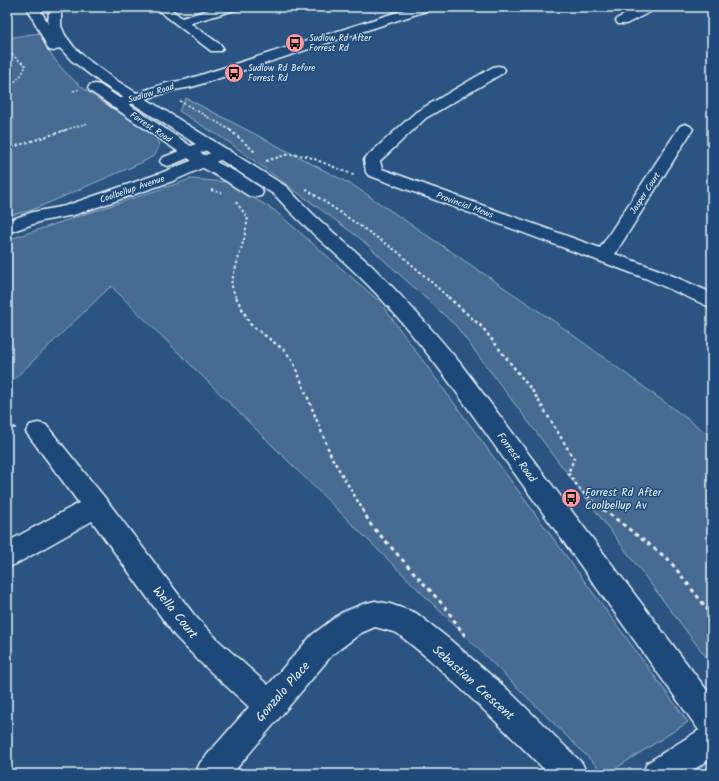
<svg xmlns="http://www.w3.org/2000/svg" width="719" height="781" viewBox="0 0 719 781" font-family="Kalam,sans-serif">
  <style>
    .green { fill: #476b93; stroke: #98aec6 }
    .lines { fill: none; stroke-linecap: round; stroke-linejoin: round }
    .minor-casing { stroke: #e8f1f8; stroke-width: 3 }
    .major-casing { stroke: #e8f1f8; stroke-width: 3 }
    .path-far3 { stroke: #e8f1f8; stroke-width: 1.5; stroke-dasharray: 2 2; stroke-linecap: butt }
    .path-far2 { stroke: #e8f1f8; stroke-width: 2; stroke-dasharray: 2.5 2.5; stroke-linecap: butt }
    .path-far1 { stroke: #e8f1f8; stroke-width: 2.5; stroke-dasharray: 3 3; stroke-linecap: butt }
    .path { stroke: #e8f1f8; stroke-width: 3; stroke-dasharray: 4 4; stroke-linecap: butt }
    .minor { fill: #1f4a7a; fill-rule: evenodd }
    .major { fill: #1f4a7a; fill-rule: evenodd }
    .labels { text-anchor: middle; stroke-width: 3; stroke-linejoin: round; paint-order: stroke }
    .far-poi-label { font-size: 9px; fill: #e8f1f8; stroke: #1f4a7a; text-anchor: start }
    .far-street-label { font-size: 9px; fill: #e8f1f8; stroke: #1f4a7a }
    .street-label { font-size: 11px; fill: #e8f1f8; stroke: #1f4a7a }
    .poi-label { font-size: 11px; fill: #e8f1f8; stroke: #1f4a7a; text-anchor: start }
    .near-street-label { font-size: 13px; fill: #e8f1f8; stroke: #1f4a7a }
  </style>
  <rect width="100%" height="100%" fill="#2b5482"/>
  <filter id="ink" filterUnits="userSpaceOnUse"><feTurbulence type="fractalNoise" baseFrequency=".025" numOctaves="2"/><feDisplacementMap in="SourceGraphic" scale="8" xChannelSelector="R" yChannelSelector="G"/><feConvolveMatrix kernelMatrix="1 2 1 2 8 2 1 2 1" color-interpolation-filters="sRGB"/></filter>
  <g filter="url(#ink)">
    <g class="green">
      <path d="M39,33C45,44 51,55 59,65C82,93 125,115 156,136L159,146L155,155L143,162L32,210L7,216V38Z"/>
      <polygon points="186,98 354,186 558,324 712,437 712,665 456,326 361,239 230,143 179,111"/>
      <polygon points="191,179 226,182 274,210 379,301 688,722 607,774 605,774 111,286 7,386 7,240"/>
    </g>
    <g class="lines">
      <defs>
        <g id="minor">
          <polygon points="154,7 168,7 182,18 218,7 237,7 235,10 190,23 221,45 223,48 221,51 211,51"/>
          <polygon points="413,7 431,7 429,10 192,87 174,90 117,108 112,107 110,104 112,101 167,83 185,80"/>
          <polygon points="640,7 656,7 654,10 626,24 618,24 616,21 618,18"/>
          <polygon points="498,66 503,67 505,70 503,73 426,118 380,161 382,169 600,248 680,126 685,124 690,126 693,129 615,254 659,270 712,293 712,308 645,278 368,175 366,172 364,160 366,157 416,112 493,67"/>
          <polygon points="208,139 214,141 216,144 214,147 174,164 168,166 162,164 160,161 162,158"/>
          <polygon points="223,148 229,150 231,153 229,156 173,181 74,215 42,221 7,233 7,221 33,212 65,206 161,173"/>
          <polygon points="38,423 46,425 105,498 195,616 220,642 268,685 312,635 341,613 363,604 375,601 390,604 416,613 449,639 508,690 582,763 587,774 549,774 486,712 429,659 397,633 375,627 361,633 332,655 232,774 195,774 200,763 249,707 200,662 175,636 92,521 16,564 7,568 7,542 79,503 26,432 30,425"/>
          <polygon points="712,725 712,758 687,774 642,774 647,763 701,729"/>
        </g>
        <g id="major">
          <path d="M27,7H39L48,24L49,11L46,7H58L61,11V26L65,35L74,47L88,60L111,77L287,187C313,217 343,240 372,266C403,297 432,329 460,363L712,697V737L701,733L444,375C417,340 390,306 358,275C330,248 301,225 275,195L101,83L71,60L60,48L54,51L49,50Z"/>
          <polygon points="95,84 100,85 210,159 238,173 261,188 263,192 261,196 255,197 249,196 226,181 198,165 90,91 88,88 90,85"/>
        </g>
      </defs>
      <use href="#minor" class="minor-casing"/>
      <use href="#major" class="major-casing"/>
      <g class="path-far3">
        <polyline points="7,48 10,53 26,66 22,74 7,90"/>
        <polyline points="73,91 80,89"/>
        <polyline points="180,101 232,131"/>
        <polyline points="62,131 88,123"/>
      </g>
      <g class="path-far2">
        <polyline points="230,130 255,152"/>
        <polyline points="7,149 66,130"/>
        <polyline points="266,161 289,154 307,156 356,176"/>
        <polyline points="306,189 398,252 449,298"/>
        <polyline points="211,190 222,193"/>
        <polyline points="236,202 248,218 244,239 231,284 236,298"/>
      </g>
      <g class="path-far1">
        <polyline points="236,297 250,324 284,350 293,361 332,458 363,510"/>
        <polyline points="448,297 482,327 534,393 574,459 568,473 581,491 604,510"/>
        <polyline points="7,426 16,428"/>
      </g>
      <g class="path">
        <polyline points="362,509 371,525 445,607 465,636"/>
        <polyline points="603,509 669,560 712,615"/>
      </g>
      <use href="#minor" class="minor"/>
      <use href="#major" class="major"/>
    </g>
  </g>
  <defs>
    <symbol id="bus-disc" viewBox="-11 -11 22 22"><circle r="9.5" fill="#ff9aa2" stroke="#1f4a7a"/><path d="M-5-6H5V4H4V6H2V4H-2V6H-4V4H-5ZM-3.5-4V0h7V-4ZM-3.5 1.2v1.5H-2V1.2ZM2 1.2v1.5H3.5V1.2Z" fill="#111"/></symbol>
  </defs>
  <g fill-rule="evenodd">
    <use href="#bus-disc" x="284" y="32" width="22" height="22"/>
    <use href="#bus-disc" x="223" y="62" width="22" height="22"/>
    <use href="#bus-disc" x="560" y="487" width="22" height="22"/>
  </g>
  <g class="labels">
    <g class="far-poi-label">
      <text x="309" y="41">Sudlow Rd After<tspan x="309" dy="10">Forrest Rd</tspan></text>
      <text x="248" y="71">Sudlow Rd Before<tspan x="248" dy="10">Forrest Rd</tspan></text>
    </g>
    <g class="far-street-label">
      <text transform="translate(151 93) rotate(-17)" y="3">Sudlow Road</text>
      <text transform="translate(151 127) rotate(34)" y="3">Forrest Road</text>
      <text transform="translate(132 189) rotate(-19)" y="3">Coolbellup Avenue</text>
      <text transform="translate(645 193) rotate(-57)" y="3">Jasper Court</text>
      <text transform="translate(465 205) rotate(20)" y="3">Provincial Mews</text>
    </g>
    <g class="street-label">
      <text transform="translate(517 457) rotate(54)" y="4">Forrest Road</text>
    </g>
    <g class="poi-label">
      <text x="585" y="496">Forrest Rd After<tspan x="585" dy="13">Coolbellup Av</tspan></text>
    </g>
    <g class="near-street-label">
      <text transform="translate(176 612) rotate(51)" y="5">Wella Court</text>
      <text transform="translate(474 682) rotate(42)" y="5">Sebastian Crescent</text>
      <text transform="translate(282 691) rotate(-49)" y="5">Gonzalo Place</text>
    </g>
  </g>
  <rect width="719" height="781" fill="none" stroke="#1f4a7a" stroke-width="24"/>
  <rect x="12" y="12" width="695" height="757" fill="none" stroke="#e8f1f8" stroke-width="1.5" filter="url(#ink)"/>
</svg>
